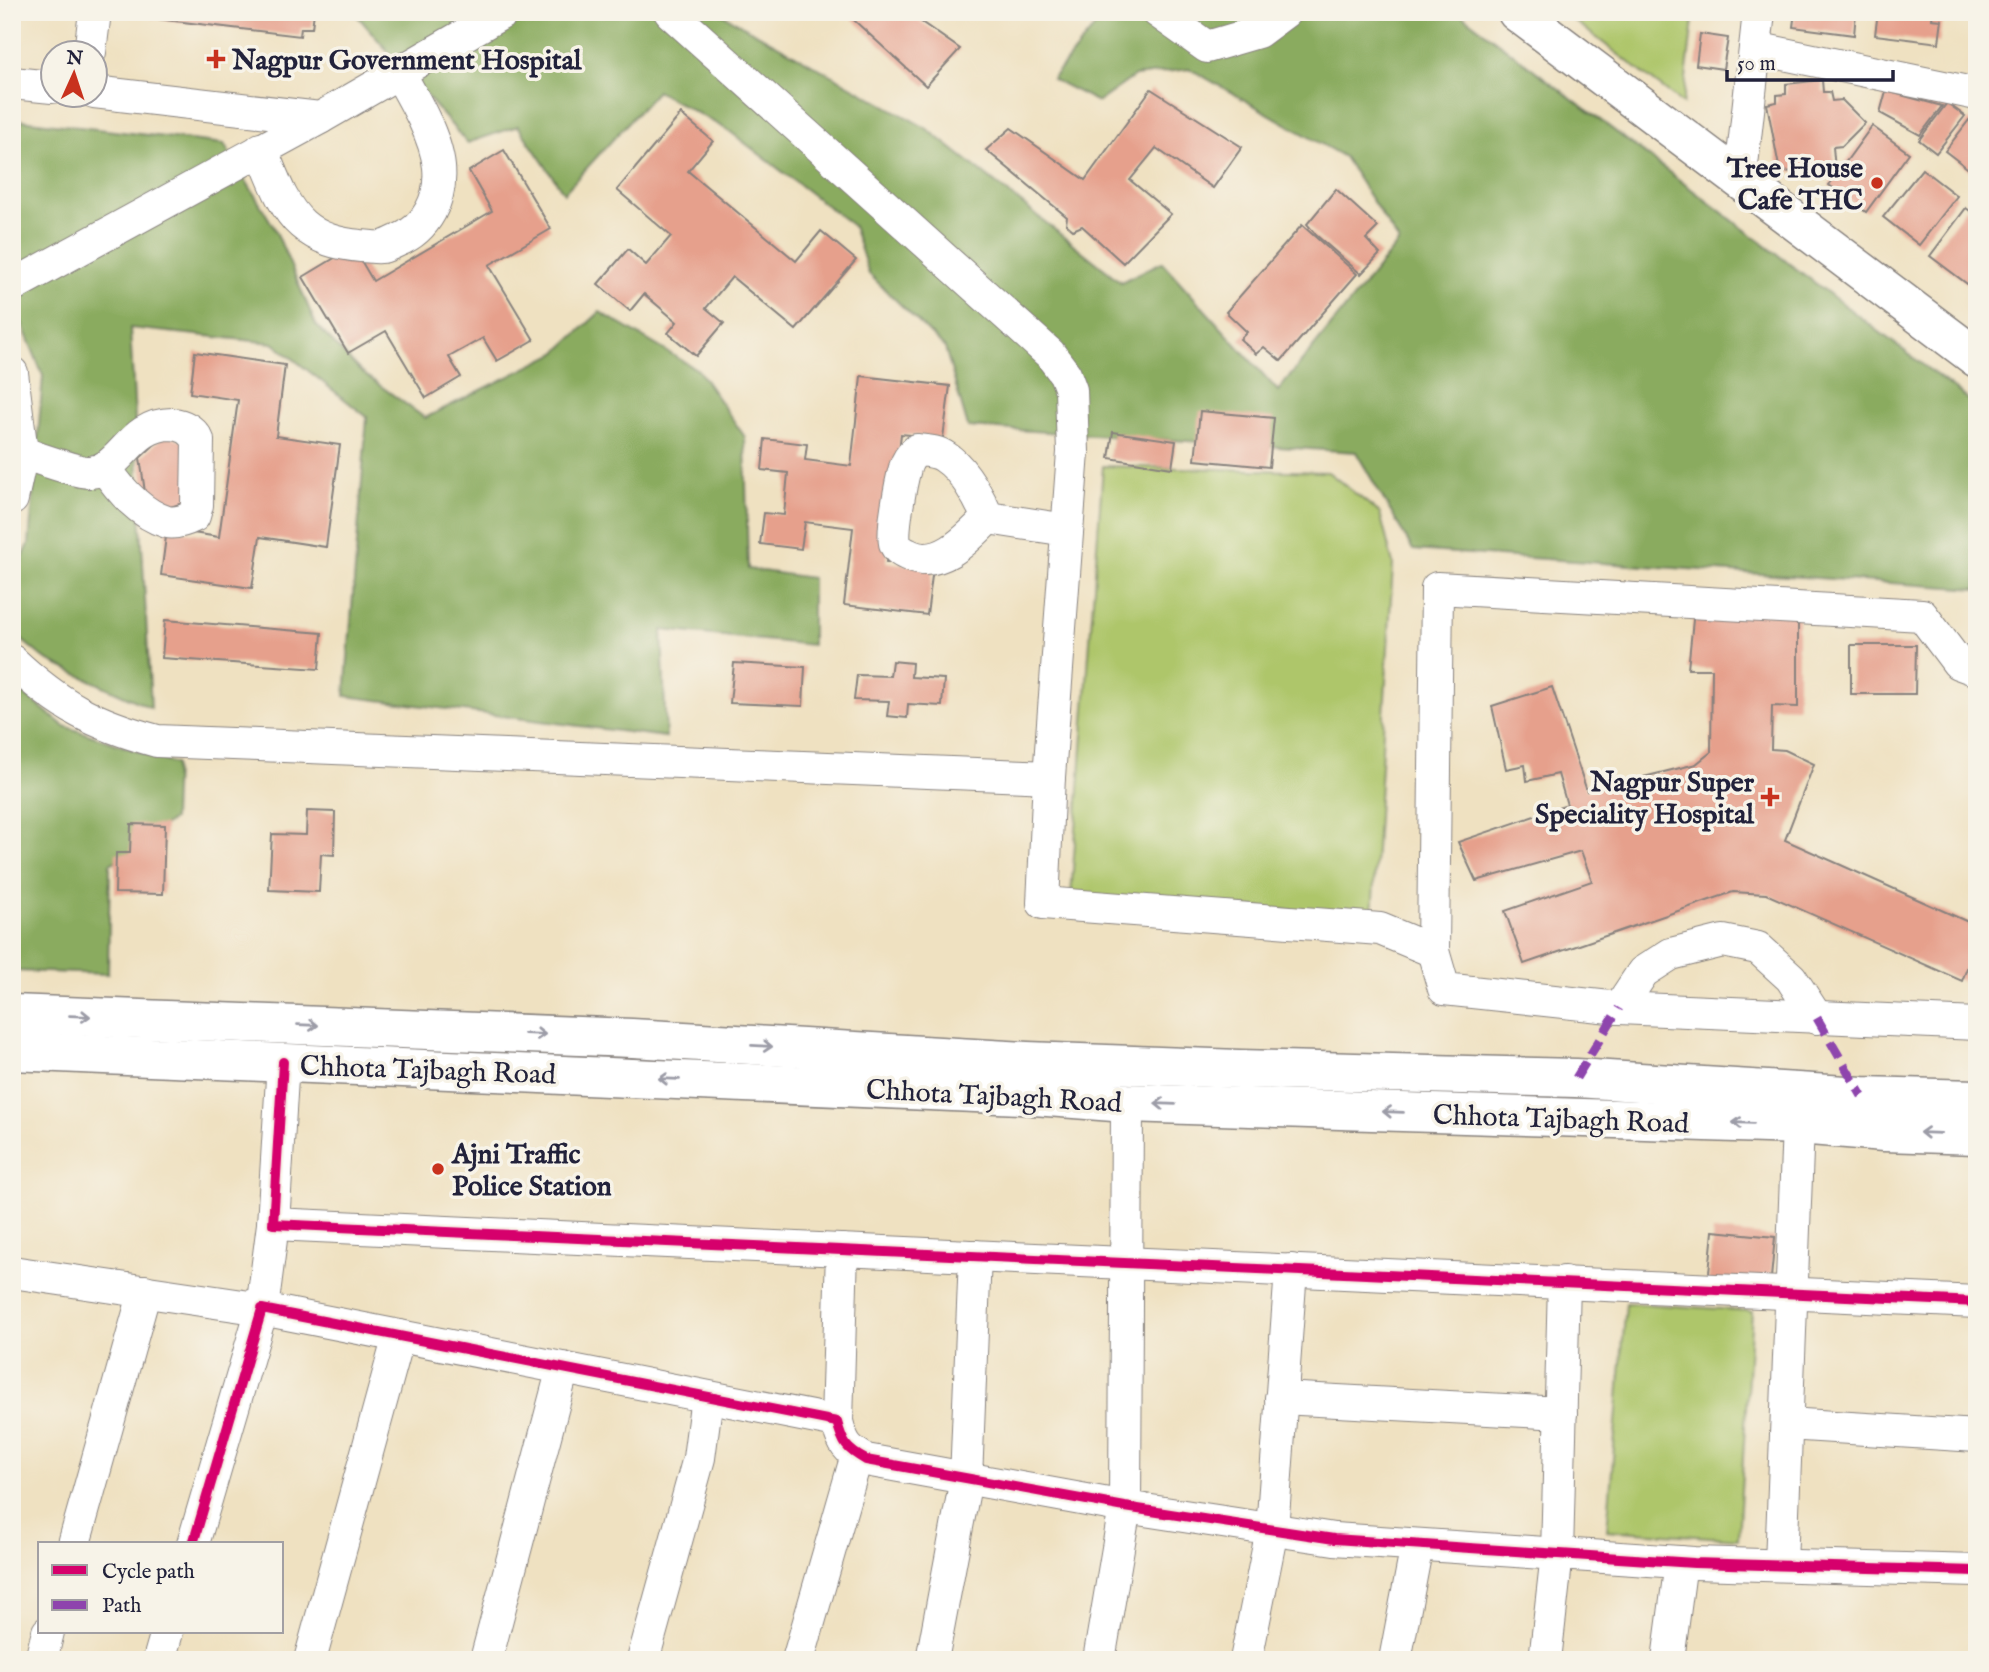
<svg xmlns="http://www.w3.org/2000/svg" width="1989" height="1672" viewBox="0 0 1989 1672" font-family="'IM FELL English',serif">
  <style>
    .green { fill: #aec66b; stroke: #687453; stroke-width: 2 }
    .forest { fill: #8aab5f; stroke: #56664d; stroke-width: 2 }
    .building { fill: #e6a08c }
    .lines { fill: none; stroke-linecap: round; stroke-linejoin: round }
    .minor-casing { stroke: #88827e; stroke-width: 34 }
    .major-casing { stroke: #88827e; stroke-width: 41 }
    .minor { stroke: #fff; stroke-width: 32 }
    .major { stroke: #fff; stroke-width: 38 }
    .quiet { stroke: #8e44ad; stroke-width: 9; stroke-dasharray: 18 9; stroke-linecap: butt }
    .cycleway-casing { stroke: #f7f3e8; stroke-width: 15 }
    .cycleway { stroke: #d6006c; stroke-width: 10 }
    .oneway { stroke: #9c9ca7 }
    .poi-dot { fill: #c8321e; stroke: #f7f3e8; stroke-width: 2.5 }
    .labels { text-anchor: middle; stroke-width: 7; stroke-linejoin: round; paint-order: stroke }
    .poi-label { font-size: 28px; font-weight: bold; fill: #22223b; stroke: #f7f3e8; text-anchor: start }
    .street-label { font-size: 28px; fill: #22223b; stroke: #f7f3e8 }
  </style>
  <rect width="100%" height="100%" fill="#f7f3e8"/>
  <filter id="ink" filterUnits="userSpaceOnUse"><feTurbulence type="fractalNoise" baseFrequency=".0143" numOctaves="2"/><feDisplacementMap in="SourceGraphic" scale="14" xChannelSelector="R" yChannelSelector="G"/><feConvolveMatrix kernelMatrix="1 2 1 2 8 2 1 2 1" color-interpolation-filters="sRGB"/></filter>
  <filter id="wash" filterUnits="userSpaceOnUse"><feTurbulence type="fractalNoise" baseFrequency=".00686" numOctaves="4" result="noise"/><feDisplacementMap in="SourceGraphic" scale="28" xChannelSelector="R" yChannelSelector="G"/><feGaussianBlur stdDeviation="1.57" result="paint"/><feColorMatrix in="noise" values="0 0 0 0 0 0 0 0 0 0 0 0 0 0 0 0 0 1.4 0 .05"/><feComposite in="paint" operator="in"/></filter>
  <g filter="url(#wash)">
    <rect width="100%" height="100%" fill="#efe1c1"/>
    <g class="green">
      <polygon points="1563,12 1694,12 1683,104"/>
      <polygon points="1103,466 1328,472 1380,513 1393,564 1372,916 1071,896"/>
      <polygon points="1626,1303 1752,1311 1738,1539 1607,1530"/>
    </g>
    <g class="forest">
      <polygon points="354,12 718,12 926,128 1121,282 1162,262 1278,391 1399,242 1344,157 1190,69 1135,76 1098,102 1052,79 1107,12 1458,12 1977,406 1977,589 1413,550 1356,452 968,427 945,348 869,274 853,226 728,130 657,91 564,193 518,126 467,143"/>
      <polygon points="12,119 224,144 275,229 316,325 360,371 425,418 556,353 600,312 698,370 745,437 748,569 812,578 812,645 662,630 666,737 345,696 367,417 273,343 130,328 151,708 46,660 12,632 12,581 29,544 43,376 12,299"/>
      <polygon points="12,684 64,726 175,764 173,819 130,853 110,864 108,974 12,971"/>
    </g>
    <g id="blocks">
      <g class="building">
        <polygon points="150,12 314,12 312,28 301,28 300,36 150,18"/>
        <polygon points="845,12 928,12 920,21 960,49 926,86"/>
        <polygon points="1795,12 1856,12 1854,35 1793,27"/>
        <polygon points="1878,12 1933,12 1932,19 1942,20 1939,43 1875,35"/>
        <polygon points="1700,34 1728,38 1723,69 1696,65"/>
        <polygon points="1822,80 1823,92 1830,92 1832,101 1842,100 1865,123 1842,146 1833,147 1835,169 1780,172 1767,104 1777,102 1777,95 1786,94 1786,84"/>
        <polygon points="1151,89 1242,147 1213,188 1156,148 1130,180 1171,214 1123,263 1082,226 1073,230 1066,224 1067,217 986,150 1011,128 1085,180"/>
        <polygon points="1886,91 1942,106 1920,135 1880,113"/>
        <polygon points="1947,103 1965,116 1936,153 1919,140"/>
        <polygon points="681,114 713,141 688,171 796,261 821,231 856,260 796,330 732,277 706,308 724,323 696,356 668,333 677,322 644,294 630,311 598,284 628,249 646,265 671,236 617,190"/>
        <polygon points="1969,120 1977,127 1977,164 1971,171 1945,151"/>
        <polygon points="1872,126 1909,153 1866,212 1829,185"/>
        <polygon points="504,150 551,229 489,265 534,340 497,361 483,338 449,357 461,377 426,398 386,331 348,353 303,277 353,247 373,281 492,211 469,171"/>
        <polygon points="1922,169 1957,196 1919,245 1883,217"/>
        <polygon points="1336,189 1378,227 1366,239 1380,254 1361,274 1316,235 1307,224"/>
        <polygon points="1966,208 1977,216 1977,277 1970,286 1930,256"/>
        <polygon points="1302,225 1357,274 1281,361 1264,347 1256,354 1240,339 1247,332 1226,312"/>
        <polygon points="195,352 285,365 276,436 340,445 326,547 260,537 252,588 161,575 167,529 219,537 238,400 190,393"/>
        <polygon points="861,376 950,386 943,438 901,434 886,562 933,568 927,615 844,605 853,528 805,522 801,549 760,544 764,513 784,515 788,473 762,470 765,439 807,444 805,460 851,466"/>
        <polygon points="1200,411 1274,418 1269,467 1195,460"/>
        <polygon points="1113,432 1176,441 1172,468 1109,458"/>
        <polygon points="166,434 192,445 189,501 164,509 146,499 140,458"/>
        <polygon points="1694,610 1798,615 1798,707 1772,706 1771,749 1785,750 1814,764 1785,840 1977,926 1977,942 1962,981 1766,894 1733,892 1524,964 1505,911 1592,881 1581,851 1476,881 1458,842 1567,805 1558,774 1527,781 1525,765 1506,769 1492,706 1552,687 1587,791 1696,764 1711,752 1712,669 1688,669"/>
        <polygon points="165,620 322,633 319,669 162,658"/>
        <polygon points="1851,645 1916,645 1915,694 1851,694"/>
        <polygon points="892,661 912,663 911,677 944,679 942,706 908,704 907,718 887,716 889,701 854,700 857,675 890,676"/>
        <polygon points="734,663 805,667 803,706 730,703"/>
        <polygon points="307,811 335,812 334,855 321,854 319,892 269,890 272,834 306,835"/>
        <polygon points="131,824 165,825 163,894 115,893 116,853 130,853"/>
        <polygon points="1713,1231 1775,1237 1770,1288 1708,1283"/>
      </g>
    </g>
  </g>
  <g filter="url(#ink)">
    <use href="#blocks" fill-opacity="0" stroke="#88827e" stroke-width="2"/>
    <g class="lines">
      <defs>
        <g id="minor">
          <polyline points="670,12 1050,354 1065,374 1071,390 1073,452 1049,777 1043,903 1380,929 1433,951"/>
          <polyline points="1158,12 1207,47 1258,32 1285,12"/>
          <polyline points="1755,48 1977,94"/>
          <polyline points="90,52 95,12"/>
          <polyline points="12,83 52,87"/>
          <polyline points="94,92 320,118 504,12"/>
          <path d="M261,149C272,174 281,205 302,224C319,239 338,244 361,246C367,246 376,248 382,247C387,246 393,243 397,241C427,229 442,198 439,167C436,137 414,99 399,73"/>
          <polyline points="1742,165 1759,12"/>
          <polyline points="12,286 320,118"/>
          <polyline points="12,373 22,453 12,499"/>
          <path d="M22,453C36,457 78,473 90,472C122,470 129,424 172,424C185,425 192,430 198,440L197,505L194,516C186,520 176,524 167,522C140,514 120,490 105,468"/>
          <path d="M988,518C969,537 941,569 911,556C904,553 897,550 895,543C892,529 901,482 905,468C907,460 911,455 917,450C927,451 937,451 945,457C963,468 979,498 988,518L1067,530"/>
          <path d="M12,661C60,706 94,724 157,741L1049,777"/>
          <polyline points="1977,670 1958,663 1922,615 1437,588 1433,951 1444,989 1619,1008 1977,1024"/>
          <polyline points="1619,1008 1643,972 1671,954 1723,941 1758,948 1791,978 1817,1018"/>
          <polyline points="283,1062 273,1224 1977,1302"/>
          <polyline points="12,1272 262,1309 273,1224"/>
          <polyline points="1281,1398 1561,1413"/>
          <polyline points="837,1422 842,1250"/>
          <polyline points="1787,1424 1977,1436"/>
          <polyline points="74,1544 145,1291"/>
          <path d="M193,1544L262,1309L837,1422C843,1444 846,1449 866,1460L1125,1507L1334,1539L1694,1563L1977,1571"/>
          <polyline points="1781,1564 1798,1125 1806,1102"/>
          <polyline points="41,1660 48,1632"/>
          <polyline points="159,1660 167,1632"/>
          <polyline points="310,1660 399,1336"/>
          <polyline points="486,1660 563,1368"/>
          <polyline points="643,1660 699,1458 707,1397"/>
          <polyline points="798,1660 857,1455"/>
          <polyline points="932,1660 966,1479 975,1256"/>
          <polyline points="1099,1660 1125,1507 1127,1103"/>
          <polyline points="1246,1660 1272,1530 1291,1270"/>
          <polyline points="1395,1660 1417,1545"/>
          <polyline points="1545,1660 1557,1554 1564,1282"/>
          <polyline points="1668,1660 1681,1562"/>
        </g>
        <g id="major">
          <polyline points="1517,12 1977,358"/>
          <polyline points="12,1014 632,1038 1027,1061 1239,1069 1576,1078 1862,1096 1977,1099"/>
          <polyline points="12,1051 1021,1095 1127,1103 1798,1125 1884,1132 1977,1135"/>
        </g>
      </defs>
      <use href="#minor" class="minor-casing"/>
      <use href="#major" class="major-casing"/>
      <use href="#minor" class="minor"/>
      <use href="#major" class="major"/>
      <g class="quiet">
        <polyline points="1817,1018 1862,1096"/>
        <polyline points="1576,1078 1619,1008"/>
      </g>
      <defs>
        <g id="cycleway">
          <polyline points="283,1062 273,1224 1977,1302"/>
          <path d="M193,1544L262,1309L837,1422C843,1444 846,1449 866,1460L1125,1507L1334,1539L1694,1563L1977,1571"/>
        </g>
      </defs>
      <use href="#cycleway" class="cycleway-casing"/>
      <use href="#cycleway" class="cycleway"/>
    </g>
    <defs><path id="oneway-shaft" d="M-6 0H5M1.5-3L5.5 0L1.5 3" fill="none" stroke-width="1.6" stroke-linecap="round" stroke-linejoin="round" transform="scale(1.75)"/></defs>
    <g class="oneway">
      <use href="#oneway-shaft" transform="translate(80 1016) rotate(2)"/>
      <use href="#oneway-shaft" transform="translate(308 1025) rotate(2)"/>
      <use href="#oneway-shaft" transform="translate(535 1034) rotate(2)"/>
      <use href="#oneway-shaft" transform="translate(762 1046) rotate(3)"/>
      <use href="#oneway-shaft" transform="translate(669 1079) rotate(-178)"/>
      <use href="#oneway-shaft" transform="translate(1165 1104) rotate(-178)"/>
      <use href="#oneway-shaft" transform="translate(1393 1112) rotate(-178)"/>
      <use href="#oneway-shaft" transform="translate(1743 1123) rotate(-178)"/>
      <use href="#oneway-shaft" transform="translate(1930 1133) rotate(-178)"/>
    </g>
  </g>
  <g class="poi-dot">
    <path d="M212.5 48.5h7v7h7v7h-7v7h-7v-7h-7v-7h7z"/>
    <circle cx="1877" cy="183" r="7"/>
    <path d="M1766.5 786.5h7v7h7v7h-7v7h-7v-7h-7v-7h7z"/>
    <circle cx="438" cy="1169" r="7"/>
  </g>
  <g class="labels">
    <g class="poi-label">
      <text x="232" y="69">Nagpur Government Hospital</text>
      <text x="1863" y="177" text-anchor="end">Tree House<tspan x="1863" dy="32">Cafe THC</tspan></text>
      <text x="1754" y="791" text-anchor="end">Nagpur Super<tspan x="1754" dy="32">Speciality Hospital</tspan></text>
      <text x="452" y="1163">Ajni Traffic<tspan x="452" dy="32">Police Station</tspan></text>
    </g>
    <g class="street-label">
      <text transform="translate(428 1069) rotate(2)" y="10">Chhota Tajbagh Road</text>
      <text transform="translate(994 1095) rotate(3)" y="10">Chhota Tajbagh Road</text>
      <text transform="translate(1561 1118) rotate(2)" y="10">Chhota Tajbagh Road</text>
    </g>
  </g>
  <rect width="1989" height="1672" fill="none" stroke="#f7f3e8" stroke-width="42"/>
  <rect x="38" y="1542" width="245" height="91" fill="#f7f3e8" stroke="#a29fa3" stroke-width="2"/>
  <rect x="52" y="1565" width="35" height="10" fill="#d6006c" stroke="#a29fa3" stroke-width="2"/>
  <text x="102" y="1578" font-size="21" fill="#22223b">Cycle path</text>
  <rect x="52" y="1600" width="35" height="10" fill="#8e44ad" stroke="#a29fa3" stroke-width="2"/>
  <text x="102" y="1612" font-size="21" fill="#22223b">Path</text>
  <g transform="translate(74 74) rotate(3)"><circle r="33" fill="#f7f3e8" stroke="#a29fa3" stroke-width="2"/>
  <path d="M0-5L12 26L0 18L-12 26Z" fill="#c8321e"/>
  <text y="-10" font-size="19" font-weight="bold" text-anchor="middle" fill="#22223b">N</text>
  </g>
  <path d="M1727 70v10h166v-10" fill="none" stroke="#22223b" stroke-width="3.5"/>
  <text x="1737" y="70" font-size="21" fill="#22223b" stroke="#f7f3e8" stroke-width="5" paint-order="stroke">50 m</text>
</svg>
